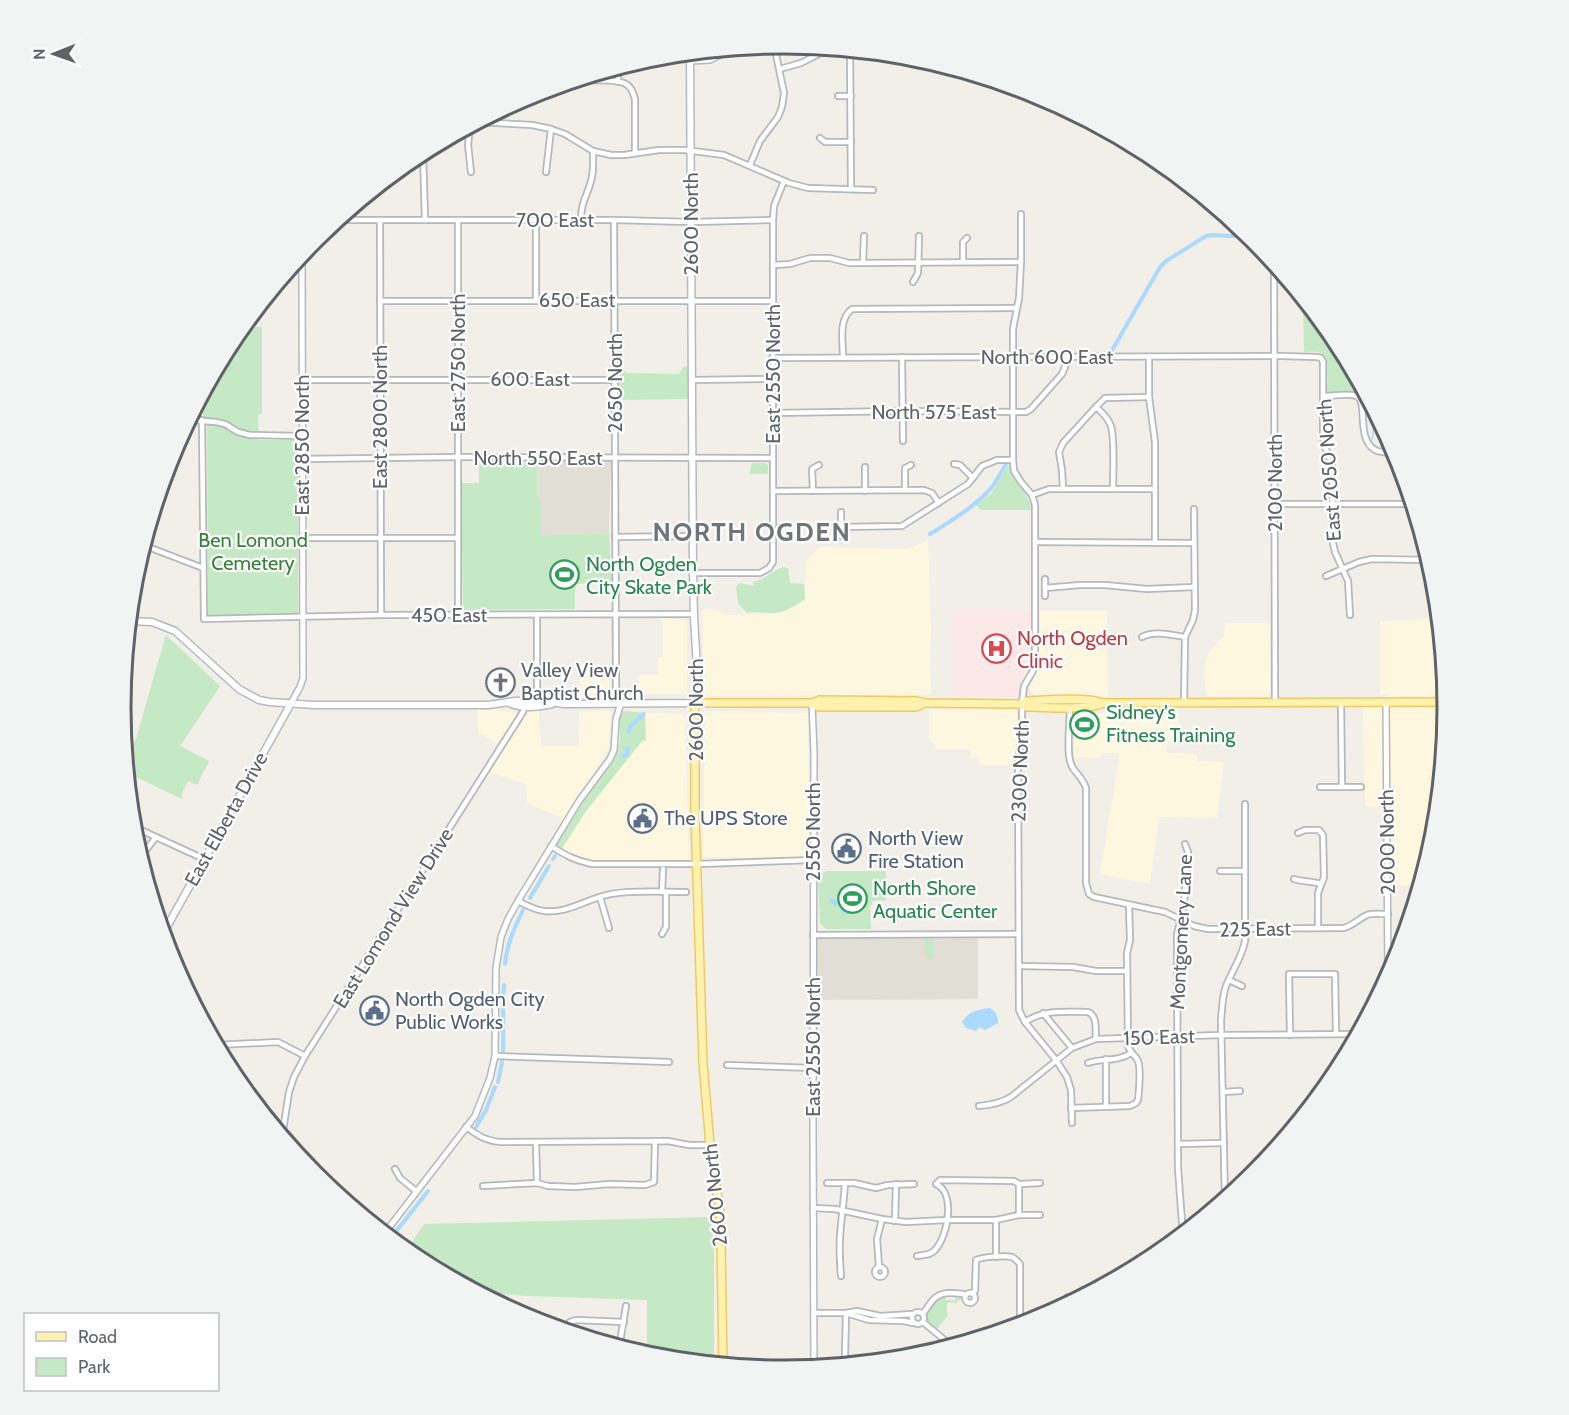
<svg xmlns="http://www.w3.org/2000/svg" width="1569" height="1415" viewBox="0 0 1569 1415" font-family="Cabin,sans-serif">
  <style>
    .commercial { fill: #fef7e0 }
    .education { fill: #e1ded6 }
    .medical { fill: #fce8e6 }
    .green { fill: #c5e8c5 }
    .water { fill: #aadaff }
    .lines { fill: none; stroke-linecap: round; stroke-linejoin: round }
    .stream { stroke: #aadaff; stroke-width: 1.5 }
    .canal { stroke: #aadaff; stroke-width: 4 }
    .minor-casing { stroke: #b5b8bc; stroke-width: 8 }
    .tertiary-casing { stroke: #b5b8bc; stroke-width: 8 }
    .secondary-casing { stroke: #b6babf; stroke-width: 9 }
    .primary-casing { stroke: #f2c960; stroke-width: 10 }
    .minor { stroke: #fff; stroke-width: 4.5 }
    .tertiary { stroke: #fff; stroke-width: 5 }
    .secondary { stroke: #fff; stroke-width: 6 }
    .primary { stroke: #fff2af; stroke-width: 7 }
    .labels { text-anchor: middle; stroke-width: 4.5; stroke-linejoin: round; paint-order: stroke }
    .street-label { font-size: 20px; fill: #5f6368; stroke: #fff }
    .park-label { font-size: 20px; fill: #348238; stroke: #fff }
    .leisure-label { font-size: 20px; fill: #27864d; stroke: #fff; text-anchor: start }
    .health-label { font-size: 20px; fill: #be3a42; stroke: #fff; text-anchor: start }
    .worship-label { font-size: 20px; fill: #5b616d; stroke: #fff; text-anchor: start }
    .service-label { font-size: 20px; fill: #4e5e75; stroke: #fff; text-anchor: start }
    .district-label { font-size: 26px; font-weight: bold; letter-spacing: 1.5px; fill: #70757a; stroke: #fff }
    .rim { fill: none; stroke: #5f6368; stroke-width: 3 }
  </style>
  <rect width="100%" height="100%" fill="#f1efe8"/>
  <g class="commercial">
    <polygon points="928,540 931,628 930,658 931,695 711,696 706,693 704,687 702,609 715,610 729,615 781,613 805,599 806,561 819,547 909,549"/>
    <polygon points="1428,593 1437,593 1447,697 1441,697 1441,712 1448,712 1436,837 1421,885 1391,885 1390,807 1365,807 1363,704 1388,703 1388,694 1380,694 1380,621 1428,619"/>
    <polygon points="1040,611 1107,611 1108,697 1036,696 1031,692 1030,689 1031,685 1039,666"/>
    <polygon points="663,618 685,621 687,622 687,694 639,694 639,675 658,675 657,658 663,657"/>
    <polygon points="1225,623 1270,623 1270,692 1267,696 1207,696 1204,677 1205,662 1209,652 1224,636"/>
    <polygon points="580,675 610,676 609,697 579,695"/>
    <polygon points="1017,709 1018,734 1014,765 979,765 979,758 971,758 970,749 937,749 934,743 929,741 929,710"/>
    <polygon points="478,710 513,711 514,712 515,716 500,745 478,732"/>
    <polygon points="528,711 539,711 541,746 579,746 579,711 609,711 611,713 609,748 565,819 527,803 526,784 487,772"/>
    <polygon points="705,711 808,713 809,857 703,857"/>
    <polygon points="645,713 683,714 685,718 689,860 594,861 581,859 561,850 586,811 643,739 645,740"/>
    <polygon points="1074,713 1179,713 1180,722 1178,730 1174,737 1165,749 1167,753 1197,754 1197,761 1224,762 1217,818 1159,817 1150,884 1100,874 1120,753 1101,753 1101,758 1074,757"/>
  </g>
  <g class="education">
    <polygon points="537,461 611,461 609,534 541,535 541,501 537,499"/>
    <polygon points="817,937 978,937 978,999 817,1000"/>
  </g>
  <polygon class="medical" points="952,610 996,610 1032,612 1033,660 1021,684 1019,697 953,696"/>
  <g class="green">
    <path d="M1303,297L1337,339L1378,416H1366C1366,411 1367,405 1365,401C1360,388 1338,394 1327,394C1327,386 1329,360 1323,355C1318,350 1310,352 1304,352Z"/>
    <polygon points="251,315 252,327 262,327 262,414 258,415 259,440 298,440 298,614 208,615 207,425 203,415 203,394 233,338"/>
    <polygon points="618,364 626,373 679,374 683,367 688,366 688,399 618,400"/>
    <polygon points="537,461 537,499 541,500 541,535 609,534 612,583 575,584 575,609 463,610 461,483 479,483 479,462"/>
    <polygon points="752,463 765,463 768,465 768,474 749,474"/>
    <path d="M1009,464C1012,482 1030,492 1031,510H981L976,505L991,494Z"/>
    <path d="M785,567L788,569L790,583L804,584L805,599C796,606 783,613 772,613C763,613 754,611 747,613L738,603L736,586L740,583L754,586L753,582C766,580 772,569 785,567Z"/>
    <polygon points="166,635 220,686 180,746 209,761 197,785 188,781 181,795 183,797 182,799 132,775 128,789 123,738 135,742"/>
    <polygon points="626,711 645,713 646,741 643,740 586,811 561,850 555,846 596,783 613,761 618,750 620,740 619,715 621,712"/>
    <polygon points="826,871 886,871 886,900 872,901 872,905 870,905 871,929 826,929 820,923 818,878"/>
    <polygon points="934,939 934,940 933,959 925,954 925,940"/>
    <polygon points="712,1217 714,1256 714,1365 655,1359 647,1356 647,1300 527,1296 476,1292 459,1283 444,1262 411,1244 424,1224"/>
    <polygon points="945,1295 946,1300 955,1300 956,1296 960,1296 962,1298 955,1304 953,1302 947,1303 947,1314 948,1315 936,1330 927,1321 926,1314 938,1297"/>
  </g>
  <g class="water">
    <polygon points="845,887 845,891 855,891 851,909 847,915 840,911 842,905 839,903 835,906 829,901 831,898 838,901 841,888"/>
    <path d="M990,1008C996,1011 998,1016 998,1023L985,1030L979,1027L976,1031L966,1028L962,1022C969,1011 977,1010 990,1008Z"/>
  </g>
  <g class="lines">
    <polyline class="stream" points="1372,440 1376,413"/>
    <g class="canal">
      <polyline points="1111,352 1160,267 1166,261 1206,236 1211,235 1253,237"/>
      <path d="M930,534C948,523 979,504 991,488C997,481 1001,472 1006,464"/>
      <polyline points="629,732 630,727 644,714"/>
      <polyline points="623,756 627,755 628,748"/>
      <polyline points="553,859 555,856"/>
      <polyline points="530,898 549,866"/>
      <path d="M505,964C507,944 514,928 523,910"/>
      <path d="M503,1051C504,1029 502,1007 504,985"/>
      <polyline points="498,1082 502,1062"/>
      <polyline points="476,1127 486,1110 495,1087"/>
      <polyline points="390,1239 428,1191"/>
    </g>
    <defs>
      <g id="minor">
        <polyline points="850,50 851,189"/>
        <polyline points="780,69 801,63 821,53 829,50 848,50"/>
        <path d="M573,81C587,81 612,78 624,83C631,86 633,92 635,99V153"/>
        <polyline points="618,82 618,67"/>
        <polyline points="838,96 851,96"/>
        <polyline points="478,122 532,125 551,129 565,134 593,151 611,155 624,155 659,150 685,150 724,155 789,183 808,188 873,190"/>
        <polyline points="470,126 468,145 471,172"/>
        <polyline points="820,138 825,142 851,142"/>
        <polyline points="423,152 425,220"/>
        <polyline points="750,165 760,141 778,117 782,107 784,93 774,45"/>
        <polyline points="546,172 551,129"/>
        <polyline points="1021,214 1021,262 1019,298 1013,329 1013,460 1014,471 1021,482 1032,495 1035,505 1035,664 1033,671 1024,686 1022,704 1022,734 1018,763 1019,1010 1025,1022 1056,1060 1067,1077 1071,1090 1072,1123"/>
        <polyline points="336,220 614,220 691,222 773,220"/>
        <polyline points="380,220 381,615"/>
        <polyline points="458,220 458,615"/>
        <path d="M581,220C581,201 587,197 591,181C594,172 593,160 593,151"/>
        <polyline points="863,262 864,236"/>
        <polyline points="963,262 963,242 967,238"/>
        <polyline points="1274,263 1275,703"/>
        <polyline points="774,265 790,264 810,258 830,258 849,263 1021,262"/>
        <polyline points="913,282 918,273 919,236"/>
        <polyline points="536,300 536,220"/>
        <polyline points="380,301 773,301"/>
        <path d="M843,357C843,342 838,319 852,309L1016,308"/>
        <polyline points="902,357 903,441"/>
        <polyline points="1149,357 1149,397 1155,442 1155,542"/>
        <polyline points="773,358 1281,356 1317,357 1321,358 1323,362 1323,436 1324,444 1332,465 1333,543 1335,552 1348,581 1350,615"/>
        <polyline points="302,380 615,380"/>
        <polyline points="692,380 772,379"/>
        <path d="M1323,396C1332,396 1348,393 1356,396C1369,400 1355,438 1375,450C1382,453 1390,453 1398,453"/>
        <path d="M1096,407C1102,412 1108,418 1111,426C1115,440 1113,472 1113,489"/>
        <polyline points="773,413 902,411 1026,412 1031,409 1062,374 1065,367 1066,358"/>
        <polyline points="189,420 216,422 225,424 238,432 250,435 302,436"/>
        <polyline points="202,420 204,619 381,615 694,614"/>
        <polyline points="302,459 458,457 773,458"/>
        <polyline points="954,464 960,465 973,478"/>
        <polyline points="865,467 865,491"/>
        <polyline points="1063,489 1062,470 1059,452 1063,443 1096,407 1105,398 1149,397"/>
        <polyline points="905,490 905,468 911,465"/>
        <polyline points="773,491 924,490 932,493 939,503"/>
        <polyline points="813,491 812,469 819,465"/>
        <polyline points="1032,495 1049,489 1155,489"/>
        <polyline points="1275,504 1413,504"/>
        <polyline points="841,512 841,536"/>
        <polyline points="841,527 902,526 968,484 982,466 997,460 1013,460"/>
        <polyline points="615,537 693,536"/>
        <polyline points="302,538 458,538"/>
        <polyline points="1035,542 1193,543"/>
        <polyline points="143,545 203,568"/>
        <polyline points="693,573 760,573 769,568 773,562 773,220 774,206 784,181"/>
        <polyline points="1326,576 1359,562 1372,559 1430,560"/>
        <polyline points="1045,579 1045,596"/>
        <polyline points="1045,588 1080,585 1105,585 1147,589 1194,587"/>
        <path d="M1142,637C1154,630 1172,635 1185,637"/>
        <polyline points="616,689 621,703"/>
        <polyline points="537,701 537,615"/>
        <polyline points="1184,703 1185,637 1193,620 1195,610 1194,509"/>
        <polyline points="1341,703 1342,787"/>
        <polyline points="612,704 616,689 616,673 614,220"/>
        <path d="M1070,707C1070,722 1066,752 1071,764C1074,773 1082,776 1086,788V883L1089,894L1094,897L1165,912L1194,926L1208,929L1344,928C1354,925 1358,919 1367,915C1373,913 1381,914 1388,914"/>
        <polyline points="1320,787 1361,787"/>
        <polyline points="132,826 204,859"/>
        <polyline points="1298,833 1305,830 1319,830 1323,835 1324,877 1318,893 1318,928"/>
        <path d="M551,846C565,855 576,861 592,864H698L813,860"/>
        <polyline points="140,858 156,837"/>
        <polyline points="1220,871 1245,871"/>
        <path d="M1294,879C1303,882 1312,881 1321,884"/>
        <polyline points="662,892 663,869"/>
        <polyline points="600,897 609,928"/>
        <path d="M518,901C526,905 534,910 544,911C568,914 588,898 611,894C635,890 661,892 686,892"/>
        <polyline points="662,934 666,927 666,892"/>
        <polyline points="813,935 1018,934"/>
        <polyline points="1019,966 1073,967 1096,971 1127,971"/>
        <polyline points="1229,980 1242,986"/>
        <polyline points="1043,1013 1072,1048"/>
        <path d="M1025,1022C1044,1009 1065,1012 1088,1012C1098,1016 1095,1030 1096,1039"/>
        <polyline points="1290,1035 1289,974 1335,974 1336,1034"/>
        <polyline points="216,1045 278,1042 305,1056"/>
        <polyline points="495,1056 669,1062"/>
        <path d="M1088,1063C1102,1058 1118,1062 1131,1053"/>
        <polyline points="727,1065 813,1068"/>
        <polyline points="1223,1092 1240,1091"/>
        <path d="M979,1106C992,1105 1001,1103 1011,1097L1072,1048L1096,1039L1221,1035L1359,1034"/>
        <polyline points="1106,1106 1106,1059"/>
        <path d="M1071,1108L1130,1106L1136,1103L1138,1100C1139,1092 1141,1068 1138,1061C1135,1054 1130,1054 1128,1045L1127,953L1130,940L1129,905"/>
        <path d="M466,1127C479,1136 484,1140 500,1142L668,1141L689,1145H710"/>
        <polyline points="282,1137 289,1092 294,1077 305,1056 523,712 524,706"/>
        <polyline points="536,1142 537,1183"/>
        <polyline points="1178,1144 1224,1143"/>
        <polyline points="395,1169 400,1178 416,1191"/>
        <polyline points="827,1183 854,1183 876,1188 888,1185 914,1184"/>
        <polyline points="483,1186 537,1183 548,1186 575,1187 609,1184 645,1185 654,1182 655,1141"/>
        <path d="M1225,1201L1221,1021C1222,1009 1222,997 1226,986C1232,971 1242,957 1245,941V804"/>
        <polyline points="813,1208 835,1209 882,1219 906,1222 947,1220 996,1220 1019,1215 1040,1215"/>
        <polyline points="1019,1215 1019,1184"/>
        <polyline points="996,1220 996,1257"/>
        <polyline points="895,1221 896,1184"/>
        <polyline points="1183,1236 1178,1168 1177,935 1184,904 1188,852 1185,844"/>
        <path d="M917,1256C924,1255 931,1255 935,1250C948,1236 956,1193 936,1184L940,1180L1014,1181L1019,1184L1040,1183"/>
        <polyline points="879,1267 877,1239 882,1219"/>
        <circle cx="880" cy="1272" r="5"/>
        <path d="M841,1276C840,1263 839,1250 840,1237C841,1219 844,1201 845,1183"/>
        <path d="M972,1293L975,1291L976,1260C982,1257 1004,1255 1012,1257C1016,1259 1017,1261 1020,1264V1327"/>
        <circle cx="970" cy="1298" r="5"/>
        <polyline points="1068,1297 1068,1305"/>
        <circle cx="918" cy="1318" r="6"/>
        <polyline points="814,1313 846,1313 857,1311 880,1316 913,1314"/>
        <polyline points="846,1313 869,1320 904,1321 913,1323"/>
        <polyline points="846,1313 845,1355 847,1361 852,1365"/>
        <path d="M923,1314C931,1302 935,1293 950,1293C956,1293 961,1293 966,1295"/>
        <polyline points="527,1319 554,1323 563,1331"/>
        <polyline points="923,1322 953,1347"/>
        <polyline points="561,1330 570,1322 576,1320 624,1322"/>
        <polyline points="619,1348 626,1306"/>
      </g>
      <g id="tertiary">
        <polyline points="690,61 710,60 735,48"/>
        <polyline points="1386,702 1388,981"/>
        <polyline points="812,703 814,753 813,1132 814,1369"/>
        <polyline points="290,705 300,687 303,678 302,254"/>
        <polyline points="384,1234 475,1116 490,1078 495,1056 496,968 501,937 508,919 518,901 579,801 610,759 614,750 616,719 621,703"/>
      </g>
      <g id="secondary">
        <path d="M129,621L152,622L175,631L239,689L259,700L270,702L314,705H488L516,701H543L564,704L695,703C699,679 696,657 695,633C693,613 694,593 693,573L690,53"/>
        <path d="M509,703C522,709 539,707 552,704"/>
        <polyline points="163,934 290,705"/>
      </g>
      <g id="primary">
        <polyline points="812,703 819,707 916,707 925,703"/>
        <path d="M1022,704L1028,701C1048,700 1086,697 1103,703L1448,702"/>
        <path d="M723,1365L721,1242L720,1212L710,1145L703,1063L695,815V703H812L819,700L917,701L925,703L1022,704L1028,707C1048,707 1087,711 1103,703"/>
      </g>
    </defs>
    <use href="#minor" class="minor-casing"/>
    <use href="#tertiary" class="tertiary-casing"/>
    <use href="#secondary" class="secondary-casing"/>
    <use href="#primary" class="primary-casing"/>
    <use href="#minor" class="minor"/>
    <use href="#tertiary" class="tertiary"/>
    <use href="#secondary" class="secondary"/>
    <use href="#primary" class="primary"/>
  </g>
  <defs>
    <symbol id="stadium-ring" viewBox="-11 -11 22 22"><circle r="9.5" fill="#fff" stroke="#2e9e5b" stroke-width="1.5"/><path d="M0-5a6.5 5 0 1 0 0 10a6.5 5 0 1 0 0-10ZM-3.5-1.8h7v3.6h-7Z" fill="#2e9e5b"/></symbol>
    <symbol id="hospital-ring" viewBox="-11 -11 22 22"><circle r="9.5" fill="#fff" stroke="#e0444e" stroke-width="1.5"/><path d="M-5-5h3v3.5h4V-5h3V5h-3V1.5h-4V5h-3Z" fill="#e0444e"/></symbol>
    <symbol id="church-ring" viewBox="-11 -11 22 22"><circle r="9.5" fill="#fff" stroke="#6b7280" stroke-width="1.5"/><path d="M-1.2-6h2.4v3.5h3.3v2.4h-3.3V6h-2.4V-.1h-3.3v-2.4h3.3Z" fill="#6b7280"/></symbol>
    <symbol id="civic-ring" viewBox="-11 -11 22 22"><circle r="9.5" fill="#fff" stroke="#5c6f8a" stroke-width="1.5"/><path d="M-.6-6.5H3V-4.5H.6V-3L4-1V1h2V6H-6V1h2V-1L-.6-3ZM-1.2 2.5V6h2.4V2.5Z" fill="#5c6f8a"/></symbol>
  </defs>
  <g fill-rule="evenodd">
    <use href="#stadium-ring" x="548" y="558" width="33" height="33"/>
    <use href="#hospital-ring" x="980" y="632" width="33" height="33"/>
    <use href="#church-ring" x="484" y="666" width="33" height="33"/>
    <use href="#stadium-ring" x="1068" y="708" width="33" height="33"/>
    <use href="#civic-ring" x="626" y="802" width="33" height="33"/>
    <use href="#civic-ring" x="830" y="832" width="33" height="33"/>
    <use href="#stadium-ring" x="836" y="882" width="33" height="33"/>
    <use href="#civic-ring" x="358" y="994" width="33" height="33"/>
  </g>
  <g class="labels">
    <g class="street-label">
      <text x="555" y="227">700 East</text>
      <text transform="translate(691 224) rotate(-90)" y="7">2600 North</text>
      <text x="577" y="307">650 East</text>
      <text x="1047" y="364">North 600 East</text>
      <text transform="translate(458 363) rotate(-90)" y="7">East 2750 North</text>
      <text transform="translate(773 374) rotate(-90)" y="7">East 2550 North</text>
      <text x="530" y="386">600 East</text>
      <text transform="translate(615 383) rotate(-90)" y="7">2650 North</text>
      <text x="934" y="419">North 575 East</text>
      <text transform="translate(380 417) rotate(-90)" y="7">East 2800 North</text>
      <text transform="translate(302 445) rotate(-90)" y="7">East 2850 North</text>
      <text x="538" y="465">North 550 East</text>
      <text transform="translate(1329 470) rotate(-94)" y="7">East 2050 North</text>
      <text transform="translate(1275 483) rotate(-90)" y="7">2100 North</text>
      <text x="449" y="622">450 East</text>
      <text transform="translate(696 710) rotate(-90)" y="7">2600 North</text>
      <text transform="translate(1020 771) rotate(-88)" y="7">2300 North</text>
      <text transform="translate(226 819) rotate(-61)" y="7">East Elberta Drive</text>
      <text transform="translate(813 832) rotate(-90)" y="7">2550 North</text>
      <text transform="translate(1387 842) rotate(-91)" y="7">2000 North</text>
      <text transform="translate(393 918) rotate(-58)" y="7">East Lomond View Drive</text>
      <text transform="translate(1255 929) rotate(-1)" y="7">225 East</text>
      <text transform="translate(1181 932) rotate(-87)" y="7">Montgomery Lane</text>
      <text transform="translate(1159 1037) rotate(-2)" y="7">150 East</text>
      <text transform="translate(813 1047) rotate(-90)" y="7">East 2550 North</text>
      <text transform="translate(715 1195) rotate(-96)" y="7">2600 North</text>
    </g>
    <g class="park-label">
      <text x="253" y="547">Ben Lomond<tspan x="253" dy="23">Cemetery</tspan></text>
    </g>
    <g class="leisure-label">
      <text x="586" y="571">North Ogden<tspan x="586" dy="23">City Skate Park</tspan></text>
      <text x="1106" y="719">Sidney's<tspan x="1106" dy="23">Fitness Training</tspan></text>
      <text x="873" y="895">North Shore<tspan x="873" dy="23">Aquatic Center</tspan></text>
    </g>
    <g class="health-label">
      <text x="1017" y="645">North Ogden<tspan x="1017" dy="23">Clinic</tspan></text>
    </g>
    <g class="worship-label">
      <text x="521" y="677">Valley View<tspan x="521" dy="23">Baptist Church</tspan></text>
    </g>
    <g class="service-label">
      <text x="664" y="825">The UPS Store</text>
      <text x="868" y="845">North View<tspan x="868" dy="23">Fire Station</tspan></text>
      <text x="395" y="1006">North Ogden City<tspan x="395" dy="23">Public Works</tspan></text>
    </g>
    <g class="district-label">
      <text x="752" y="541">NORTH OGDEN</text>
    </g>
  </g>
  <path d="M0 0H1569V1415H0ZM131 707a653 653 0 1 1 1306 0a653 653 0 1 1-1306 0Z" fill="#f2f3f3" fill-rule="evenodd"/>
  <path class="rim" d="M131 707a653 653 0 1 1 1306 0a653 653 0 1 1-1306 0Z"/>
  <rect x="24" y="1313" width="195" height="78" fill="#ffffff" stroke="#bfc1c3" stroke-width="1.5"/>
  <rect x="36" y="1332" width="30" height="9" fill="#fff2af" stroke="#bfc1c3" stroke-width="1.5"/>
  <text x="78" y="1343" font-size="18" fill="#5f6368">Road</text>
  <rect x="36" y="1358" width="30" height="18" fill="#c5e8c5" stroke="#bfc1c3" stroke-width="1.5"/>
  <text x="78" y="1373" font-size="18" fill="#5f6368">Park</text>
  <g transform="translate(54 54) rotate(269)" stroke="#ffffff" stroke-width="4.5" paint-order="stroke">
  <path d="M0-4.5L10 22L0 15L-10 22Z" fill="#5f6368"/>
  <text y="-9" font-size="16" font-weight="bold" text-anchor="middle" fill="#5f6368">N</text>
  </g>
</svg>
